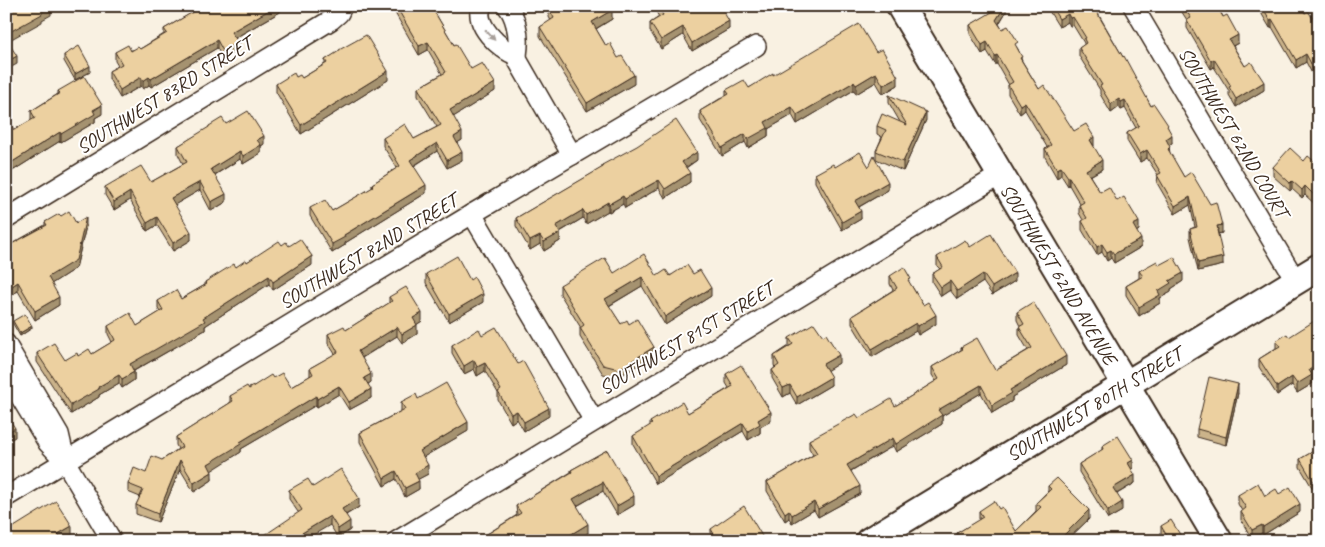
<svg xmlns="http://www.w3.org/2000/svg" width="1325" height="547" viewBox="0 0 1325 547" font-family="Caveat,sans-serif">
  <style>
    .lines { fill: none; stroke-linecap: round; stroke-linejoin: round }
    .street-casing { stroke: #3b2a1e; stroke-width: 22 }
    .secondary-casing { stroke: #3b2a1e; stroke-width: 30 }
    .street { stroke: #fff; stroke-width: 19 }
    .secondary { stroke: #fff; stroke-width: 26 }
    .wall { fill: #cbb38a; stroke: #3b2a1e }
    .shaded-wall { fill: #a59270; stroke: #3b2a1e }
    .building { fill: #ecd0a0; stroke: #3b2a1e }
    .oneway { fill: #a79f9a }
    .labels { text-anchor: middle; stroke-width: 4; stroke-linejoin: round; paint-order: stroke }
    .street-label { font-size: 20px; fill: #3b2a1e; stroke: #fff }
  </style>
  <rect width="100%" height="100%" fill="#f9f1e2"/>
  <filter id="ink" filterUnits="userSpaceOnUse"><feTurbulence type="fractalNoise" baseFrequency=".02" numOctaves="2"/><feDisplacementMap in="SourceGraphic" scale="10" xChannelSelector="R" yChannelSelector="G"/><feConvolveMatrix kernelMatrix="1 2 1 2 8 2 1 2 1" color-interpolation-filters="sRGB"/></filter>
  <g filter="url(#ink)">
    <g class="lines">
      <defs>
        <g id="street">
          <path d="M482,6C472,23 500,50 516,55"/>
          <path d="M507,6C515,15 519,33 518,45C518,52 516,54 518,61L572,155"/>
          <polyline points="1133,6 1296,281"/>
          <polyline points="472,214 594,421"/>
          <polyline points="6,219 331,20 339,13 342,6"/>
          <polyline points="6,344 59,434 65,460"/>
          <polyline points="6,373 48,443 65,461 112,541"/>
          <polyline points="6,497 472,214 756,46"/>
          <polyline points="397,541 1000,175"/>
        </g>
        <g id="secondary">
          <polyline points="900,6 1219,541"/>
          <polyline points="869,541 1319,267"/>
        </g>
      </defs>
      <use href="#street" class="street-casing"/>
      <use href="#secondary" class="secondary-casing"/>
      <use href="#street" class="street"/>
      <use href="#secondary" class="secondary"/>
    </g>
    <g class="wall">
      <polygon points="194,6 284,6 280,9 280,12 235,38 238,50 223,59 217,48 151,87 149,85 143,89 141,86 120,98 109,79 109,71 118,66 115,61 115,52 140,49 164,34 164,29 195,11"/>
      <polygon points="391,6 431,6 454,45 471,69 495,91 453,117 462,140 457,143 462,160 447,168 437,151 414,166 426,193 345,243 345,245 332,253 310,216 310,208 332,211 372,188 372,184 397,168 383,146 383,138 414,139 437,127 418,96 418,88 442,74 428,50 419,55"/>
      <polygon points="548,6 610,6 612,19 596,29 606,46 634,84 587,111 540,36 540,27 551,21 549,17 549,9 550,8"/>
      <polygon points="653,6 720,6 729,29 692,51 683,35 661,49 650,31 650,23 659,17"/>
      <polygon points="951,6 989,6 951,8"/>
      <polygon points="1005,6 1006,6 1006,12 999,24 1002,29 1018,49 1022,61 1039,89 1074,131 1093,146 1102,169 1090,176 1100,192 1117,201 1139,230 1136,232 1141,247 1114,263 1111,258 1107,261 1102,252 1097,255 1082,230 1082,221 1083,220 1079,213 1079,205 1080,204 1069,185 1068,186 1061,175 1057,178 1045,157 1045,149 1047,147 1025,110 1020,114 1008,94 1008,85 1009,85 997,64 995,64 987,51 982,54 970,34 970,25"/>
      <polygon points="1046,6 1096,6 1096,10 1151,106 1168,128 1172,143 1169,145 1170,154 1184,177 1222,233 1218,234 1218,236 1223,265 1198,271 1190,237 1190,229 1195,227 1190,205 1175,214 1157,183 1158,175 1147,158 1140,162 1127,141 1127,133 1136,128 1125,108 1121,110 1119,107 1111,113 1100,94 1100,90 1079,56 1079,48 1084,45 1084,43 1073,25 1070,26 1068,22 1059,27"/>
      <polygon points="1178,6 1217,6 1238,43 1233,46 1245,66 1264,90 1236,107 1229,95 1229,91 1214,67 1211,69 1187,28 1187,20"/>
      <polygon points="1257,6 1301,6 1305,13 1319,28 1319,87 1306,62 1296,68 1272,27 1270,28"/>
      <polygon points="339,50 388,80 301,134 276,92 276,84 296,77 302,78 325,64 325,60 339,52"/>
      <polygon points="876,52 898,85 883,94 876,82 856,94 854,90 797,124 792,115 768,129 768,136 748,148 745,142 722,156 700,120 700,111 726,95 726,90 749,88 773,75"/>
      <polygon points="64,55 90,72 75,80 64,61"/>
      <polygon points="58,91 102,114 95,118 95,122 61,142 60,141 6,175 6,125 14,130 31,120 31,111 58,94"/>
      <polygon points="889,95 926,120 903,171 876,159 876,151 882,137 877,134 877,126 900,122 889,103"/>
      <polygon points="226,124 264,144 261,146 261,153 243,164 240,159 215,175 226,202 211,211 200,190 174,205 191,240 173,251 157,225 147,231 130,200 114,210 105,195 105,187 151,182 183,164 178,154 178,146 209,128 209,126"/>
      <polygon points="697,160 686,168 690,182 665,198 659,188 625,208 623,204 609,212 608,211 586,224 583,218 560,232 560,241 544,251 540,244 530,250 516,226 516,218 602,168 602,165"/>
      <polygon points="1304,161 1319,165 1318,207 1305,195 1302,198 1292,189 1290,191 1273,176 1273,167"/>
      <polygon points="835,167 869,167 888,190 859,207 861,219 842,230 815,182 815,174"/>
      <polygon points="61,216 86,226 76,268 51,284 59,305 35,320 18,291 9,296 7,293 6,294 6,247 45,225 45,222"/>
      <polygon points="282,245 289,246 312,265 273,290 269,284 205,326 205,330 134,371 134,380 122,388 119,383 99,395 99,397 71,414 37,362 37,353 65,360 78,356 92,354 112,342 108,334 108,326 137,326 160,312 158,309 158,301 181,299 205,285 205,282"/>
      <polygon points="970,247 1015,281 992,295 983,282 957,299 950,290 941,296 932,282 932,274 940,269 937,266 937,257"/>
      <polygon points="1159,265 1183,281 1171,289 1171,292 1160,298 1160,303 1139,316 1126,295 1126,286 1139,278 1139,271"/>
      <polygon points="614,273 657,276 693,274 711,296 665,325 642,286 609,306 621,324 654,355 619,377 603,374 580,337 580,328 581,328 560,294 560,285"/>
      <polygon points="426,274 483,302 449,322 426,283"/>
      <polygon points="890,276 911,285 923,305 936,324 918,335 916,331 872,357 852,324 852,316 893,290 890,284"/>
      <polygon points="389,297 422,321 416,325 417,334 402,343 397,336 362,358 371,382 368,384 371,398 349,410 339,394 317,407 316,405 241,449 241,452 211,470 212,480 194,492 180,469 158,522 136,514 136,505 140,497 128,492 128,484 146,473 162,460 178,449 176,445 176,437 230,403 230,396 273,378 291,387 310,376 310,368 335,354 328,343 328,334 346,330 389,303"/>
      <polygon points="1017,312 1066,365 1012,397 1012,401 992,413 981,393 942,416 942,424 896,452 893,446 851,471 860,494 818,517 814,510 792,523 789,518 785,521 767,491 767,482 813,455 809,448 809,440 859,418 895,406 936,381 932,375 932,367 961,350 961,347 995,370 1028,350 1019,335 1019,327 1020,326 1017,320"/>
      <polygon points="13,321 32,328 20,336 13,324"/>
      <polygon points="482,335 518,364 549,416 524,431 517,419 511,423 498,400 498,393 485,371 477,376 474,369 464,374 452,353 452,345"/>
      <polygon points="1289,337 1312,377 1312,384 1297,393 1292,385 1277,395 1259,367 1259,359 1276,348 1276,341"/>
      <polygon points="789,338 839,363 827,370 831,385 797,405 790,393 783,397 772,378 772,370 775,368 774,365 774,356 789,346"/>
      <polygon points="726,374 771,421 760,427 760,433 748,440 743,431 656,484 633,444 633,436 650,426 650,422 688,413 729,388 726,383"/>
      <polygon points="1238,393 1226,445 1197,437 1197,429"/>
      <polygon points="418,399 468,431 423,457 428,474 418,479 419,489 405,497 396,479 384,486 360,442 360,433 401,411 401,402"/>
      <polygon points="1102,446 1133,468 1132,469 1135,483 1117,494 1122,511 1108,519 1079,472 1079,464 1102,450"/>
      <polygon points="1319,448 1319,485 1313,489 1300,467 1300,459"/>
      <polygon points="607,450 634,505 617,515 603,491 577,506 588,533 574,541 476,541 517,515 516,506 571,472 571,470"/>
      <polygon points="1048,486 1089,519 1066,541 957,541 957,533 979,520 979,511 999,509 1016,531 1036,511 1036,503 1048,491"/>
      <polygon points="313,487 359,507 346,515 350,530 338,538 330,525 298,512 289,499 289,490"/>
      <polygon points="1279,494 1300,512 1263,535 1262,533 1252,539 1241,520 1241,512 1242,511 1238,504 1238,495 1265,496"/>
      <polygon points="1161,526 1184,541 1165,541 1161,534"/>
      <polygon points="711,529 765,541 713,541 711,537"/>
    </g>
    <g class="shaded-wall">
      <polygon points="48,6 56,6 51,9 51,15 42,20 42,22 6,42 6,34 42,12"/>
      <polygon points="276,6 284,6 280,9 280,12 231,40 231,32"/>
      <polygon points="1005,6 1006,6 1006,12 996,28 996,20"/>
      <polygon points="612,10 612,19 592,31 592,22"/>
      <polygon points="1068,14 1068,22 1059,27 1059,19"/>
      <polygon points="1073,17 1073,25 1070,26 1070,18"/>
      <polygon points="1272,19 1272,27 1270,28 1270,20"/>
      <polygon points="729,21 729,29 692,51 692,43"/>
      <polygon points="683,27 683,35 661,49 661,40"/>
      <polygon points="1238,35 1238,43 1229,48 1229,40"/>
      <polygon points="217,40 217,48 151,87 151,79"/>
      <polygon points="238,42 238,50 223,59 223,51"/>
      <polygon points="428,42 428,50 419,55 419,46"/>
      <polygon points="987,42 987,51 982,54 982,45"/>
      <polygon points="1306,54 1306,62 1296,68 1296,60"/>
      <polygon points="997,55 997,64 995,64 995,56"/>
      <polygon points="17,56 17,64 6,70 6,62"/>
      <polygon points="1214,59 1214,67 1211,69 1211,61"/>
      <polygon points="90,66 90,72 75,80 75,74"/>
      <polygon points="388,71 388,80 301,134 301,125"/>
      <polygon points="876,73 876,82 856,94 856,85"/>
      <polygon points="634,75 634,84 587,111 587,103"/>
      <polygon points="141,77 141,86 120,98 120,90"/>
      <polygon points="149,77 149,85 143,89 143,81"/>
      <polygon points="898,77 898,85 883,94 883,85"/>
      <polygon points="854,82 854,90 797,124 797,115"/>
      <polygon points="1264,82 1264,90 1236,107 1236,99"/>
      <polygon points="495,83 495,91 450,119 450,110"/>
      <polygon points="1119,99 1119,107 1111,113 1111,104"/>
      <polygon points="1125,100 1125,108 1121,110 1121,102"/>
      <polygon points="1025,102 1025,110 1020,114 1020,105"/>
      <polygon points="102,105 102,114 95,118 95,122 61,142 61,134"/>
      <polygon points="792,107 792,115 768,129 768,136 748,148 748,139 765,122"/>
      <polygon points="926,112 926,120 903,171 903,162"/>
      <polygon points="60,132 60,141 6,175 6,166"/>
      <polygon points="462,132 462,140 454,145 454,137"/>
      <polygon points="745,134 745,142 722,156 722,148"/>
      <polygon points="1172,135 1172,143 1166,147 1166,139"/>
      <polygon points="264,136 264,144 261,146 261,153 243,164 243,156 257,140"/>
      <polygon points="1094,137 1094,146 1090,140"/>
      <polygon points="437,143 437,151 410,168 410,160"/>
      <polygon points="1147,150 1147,158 1140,162 1140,154"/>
      <polygon points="240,151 240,159 211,177 211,169"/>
      <polygon points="462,152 462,160 447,168 447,160"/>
      <polygon points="697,152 697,160 682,170 682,162"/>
      <polygon points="1102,160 1102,169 1086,178 1086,170"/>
      <polygon points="1061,167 1061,175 1057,178 1057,169"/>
      <polygon points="690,173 690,182 665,198 665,189"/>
      <polygon points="1068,177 1069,177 1069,185 1068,186"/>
      <polygon points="659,180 659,188 625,208 625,199"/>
      <polygon points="1292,181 1292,189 1290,191 1290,183"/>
      <polygon points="200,182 200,190 171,207 171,198"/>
      <polygon points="888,182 888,190 855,209 855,201"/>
      <polygon points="426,185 426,193 345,243 345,245 332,253 332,244 344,235"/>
      <polygon points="1305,186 1305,195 1302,198 1302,190"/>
      <polygon points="130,192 130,200 114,210 114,202"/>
      <polygon points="226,194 226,202 211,211 211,202"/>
      <polygon points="623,196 623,204 609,212 609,204"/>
      <polygon points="1190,197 1190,205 1175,214 1175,206"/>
      <polygon points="608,202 608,211 586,224 586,215"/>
      <polygon points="583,210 583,218 556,234 556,226"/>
      <polygon points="861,211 861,219 842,230 842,222"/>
      <polygon points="86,217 86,226 76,268 48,286 48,277"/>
      <polygon points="157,217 157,225 147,231 147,223"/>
      <polygon points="1139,222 1139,230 1133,234 1133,225"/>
      <polygon points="1222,225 1222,233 1218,234 1217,226"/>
      <polygon points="191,232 191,240 173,251 173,243"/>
      <polygon points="560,233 560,241 544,251 544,242"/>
      <polygon points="540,236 540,244 530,250 530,241"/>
      <polygon points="1141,239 1141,247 1114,263 1114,254"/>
      <polygon points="1102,244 1102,252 1097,255 1097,247"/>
      <polygon points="1111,250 1111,258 1107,261 1107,252"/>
      <polygon points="312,256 312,265 273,290 273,282"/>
      <polygon points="1223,257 1223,265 1198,271 1198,263"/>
      <polygon points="1015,273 1015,281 992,295 992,287"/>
      <polygon points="1183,273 1183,281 1171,289 1171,292 1160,298 1160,303 1139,316 1139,307 1169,281"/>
      <polygon points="983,274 983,282 957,299 957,291"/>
      <polygon points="269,276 269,284 205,326 205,330 130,373 130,364"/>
      <polygon points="642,277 642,286 605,308 605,299"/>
      <polygon points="950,281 950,290 941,296 941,287"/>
      <polygon points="18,282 18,291 9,296 9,288"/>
      <polygon points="711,288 711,296 665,325 665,317"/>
      <polygon points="483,294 483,302 449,322 449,314"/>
      <polygon points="59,297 59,305 35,320 35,311"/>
      <polygon points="422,313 422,321 413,327 413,318"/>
      <polygon points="936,315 936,324 918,335 918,326"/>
      <polygon points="916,323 916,331 872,357 872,349"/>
      <polygon points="417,325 417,334 402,343 402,334"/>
      <polygon points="32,326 32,328 20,336 20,333"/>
      <polygon points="397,327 397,336 358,360 358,351"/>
      <polygon points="654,347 654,355 619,377 619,369"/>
      <polygon points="839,355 839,363 823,373 823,364"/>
      <polygon points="1066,356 1066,365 1012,397 1012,401 992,413 992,405 1010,390"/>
      <polygon points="474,360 474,369 464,374 464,366"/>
      <polygon points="485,363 485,371 477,376 477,367"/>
      <polygon points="1319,364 1319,372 1312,377 1312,384 1297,393 1297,384 1309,370"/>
      <polygon points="134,372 134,380 122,388 122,379"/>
      <polygon points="371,374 371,382 364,387 364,378"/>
      <polygon points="119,375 119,383 99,395 99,397 71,414 71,405 98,387"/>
      <polygon points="831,377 831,385 797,405 797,397"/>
      <polygon points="1292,377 1292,385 1277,395 1277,387"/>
      <polygon points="1238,384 1238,393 1226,445 1226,437"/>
      <polygon points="790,385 790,393 783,397 783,388"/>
      <polygon points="981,385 981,393 942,416 942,424 896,452 896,444 938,410"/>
      <polygon points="339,386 339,394 317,407 317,399"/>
      <polygon points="371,389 371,398 349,410 349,402"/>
      <polygon points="316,396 316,405 241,449 241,452 208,473 208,464 240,442"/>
      <polygon points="549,408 549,416 524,431 524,422"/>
      <polygon points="517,411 517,419 511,423 511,414"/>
      <polygon points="771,412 771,421 760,427 760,433 748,440 748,431 758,420"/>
      <polygon points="468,422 468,431 420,459 420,451"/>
      <polygon points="743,423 743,431 656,484 656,476"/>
      <polygon points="15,428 15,437 6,442 6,433"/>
      <polygon points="893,438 893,446 847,473 847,465"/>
      <polygon points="180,460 180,469 158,522 158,514"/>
      <polygon points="1133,460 1133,468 1128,472 1128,463"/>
      <polygon points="428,465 428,474 415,481 415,473"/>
      <polygon points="396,471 396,479 384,486 384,478"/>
      <polygon points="212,472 212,480 194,492 194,483"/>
      <polygon points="1135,475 1135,483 1113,496 1113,488"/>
      <polygon points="1319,477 1319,485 1313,489 1313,481"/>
      <polygon points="419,481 419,489 405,497 405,488"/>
      <polygon points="603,482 603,491 573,508 573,499"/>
      <polygon points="860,486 860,494 818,517 818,509"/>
      <polygon points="634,496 634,505 617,515 617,506"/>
      <polygon points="359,498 359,507 342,517 342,509"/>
      <polygon points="814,502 814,510 792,523 792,515"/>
      <polygon points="1122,502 1122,511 1108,519 1108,511"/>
      <polygon points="1300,504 1300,512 1263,535 1263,527"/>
      <polygon points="789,510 789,518 785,521 785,513"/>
      <polygon points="1089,510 1089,519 1066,541 1058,541"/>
      <polygon points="330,516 330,525 303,541 297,541 297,536"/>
      <polygon points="350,521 350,530 338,538 338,529"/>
      <polygon points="588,524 588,533 574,541 560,541"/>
      <polygon points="1262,525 1262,533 1252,539 1252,530"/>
      <polygon points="72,526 72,535 62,541 58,534"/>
    </g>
    <g class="building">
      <polygon points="9,6 50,6 51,7 42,12 42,14 6,34 6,8"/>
      <polygon points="197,6 276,6 231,32 238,42 223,51 217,40 151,79 149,77 143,81 141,77 120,90 109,71 122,64 115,52 128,45 131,51 138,47 140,49 167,33 164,29 198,9"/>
      <polygon points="396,6 431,6 454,45 456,44 471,69 482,63 495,83 450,110 462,132 454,137 462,152 447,160 437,143 410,160 426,185 344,235 345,237 332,244 310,208 325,200 332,211 373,187 372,184 400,166 383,138 405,124 414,139 441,125 418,88 446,72 428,42 419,46"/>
      <polygon points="553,6 610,6 612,10 592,22 606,46 610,43 618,58 622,56 634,75 587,103 540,27 554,18 549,9"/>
      <polygon points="658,6 720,6 729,21 692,43 683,27 661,40 650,23 663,15"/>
      <polygon points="1002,6 1005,6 996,20 1002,29 1008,26 1018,42 1015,44 1022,57 1020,58 1039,89 1044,85 1074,131 1086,124 1094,137 1090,140 1102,160 1086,170 1100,192 1109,187 1117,201 1124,197 1139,222 1133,225 1141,239 1114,254 1111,250 1107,252 1102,244 1097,247 1082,221 1087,218 1079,205 1084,202 1069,177 1068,177 1061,167 1057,169 1045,149 1051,145 1025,102 1020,105 1008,85 1013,82 997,55 995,56 987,42 982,45 970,25"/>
      <polygon points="1051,6 1093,6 1123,57 1124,56 1151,106 1154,104 1168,125 1167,126 1172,135 1166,139 1170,147 1168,149 1184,177 1191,172 1210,204 1216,202 1222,225 1217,226 1218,230 1217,230 1223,257 1198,263 1190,229 1197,227 1190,197 1175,206 1157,175 1161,173 1147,150 1140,154 1127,133 1139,126 1125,100 1121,102 1119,99 1111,104 1100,86 1102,85 1079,48 1086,43 1084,39 1086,38 1073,17 1070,18 1068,14 1059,19"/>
      <polygon points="1183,6 1217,6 1223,17 1227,15 1238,35 1229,40 1245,66 1251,62 1264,82 1236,99 1229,87 1231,86 1214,59 1211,61 1187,20 1191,18"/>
      <polygon points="1262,6 1301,6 1305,13 1308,11 1314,20 1319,28 1319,79 1306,54 1296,60 1272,19 1270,20"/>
      <polygon points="859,24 876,52 882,49 898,77 883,85 876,73 856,85 854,82 797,115 792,107 765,122 768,128 748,139 745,134 722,148 700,111 729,94 726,90 744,80 749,88 773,73 773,75"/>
      <polygon points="366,35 388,71 301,125 276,84 294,73 296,77 300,75 302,78 327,63 325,60 339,51 339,50"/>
      <polygon points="6,39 17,56 6,62"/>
      <polygon points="79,46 90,66 75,74 64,55"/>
      <polygon points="84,76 102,105 93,110 95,114 61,134 60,132 6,166 6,125 10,123 14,130 35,118 31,111 60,93 58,91"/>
      <polygon points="889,95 926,112 903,162 876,151 886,130 877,126 882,114 907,125"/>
      <polygon points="248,111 264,136 257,140 261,145 243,156 240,151 211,169 226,194 211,202 200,182 171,198 191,232 173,243 157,217 147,223 130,192 114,202 105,187 141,166 151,182 187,162 178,146 209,127 209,126 222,118 226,124"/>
      <polygon points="676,120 697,152 682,162 690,173 665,189 659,180 625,199 623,196 609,204 608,202 586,215 583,210 556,226 560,233 544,242 540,236 530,241 516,218 603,167 602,165 637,146"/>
      <polygon points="1290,148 1304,161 1308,156 1319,165 1318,199 1305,186 1302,190 1292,181 1290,183 1273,167"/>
      <polygon points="860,152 869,167 874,156 888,182 855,201 861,211 842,222 815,174 833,164 835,167"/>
      <polygon points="69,211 76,223 86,217 76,260 48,277 59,297 35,311 18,282 9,288 7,285 6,285 6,251 8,250 6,247 47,225 45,222 59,214 61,216"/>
      <polygon points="991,234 1015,273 992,287 983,274 957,291 950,281 941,287 932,274 943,267 937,257 965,240 970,247"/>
      <polygon points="300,239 312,256 273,282 269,276 203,318 205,321 130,364 134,372 122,379 119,375 98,387 99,389 71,405 37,353 54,343 65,360 77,353 78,356 89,349 92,354 115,340 108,326 130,313 137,326 163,310 158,301 176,290 181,299 207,284 205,282 234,264 236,267 246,260 247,262 279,241 282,245 286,242 289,246"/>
      <polygon points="644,254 657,276 666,270 670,276 687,265 693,274 700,270 711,288 665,317 642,277 605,299 621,324 627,320 629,324 637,319 654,347 619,369 603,365 580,328 584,325 560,285 605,258 614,273"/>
      <polygon points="457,256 470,280 474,277 483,294 449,314 426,274"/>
      <polygon points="1174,257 1183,273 1169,281 1171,283 1158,291 1160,295 1139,307 1126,286 1143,276 1139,271 1157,261 1159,265"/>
      <polygon points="904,267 911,279 908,280 923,305 928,302 936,315 918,326 916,323 872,349 852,316 897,288 890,276"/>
      <polygon points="406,287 422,313 413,318 417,325 402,334 397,327 358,351 371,374 364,378 371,389 349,402 339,386 317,399 316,396 240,442 241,444 208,464 212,472 194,483 180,460 158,514 136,505 143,490 128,484 134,468 146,473 152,456 162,460 182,447 176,437 233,401 230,396 247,386 249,389 271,375 273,378 282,373 291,387 313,374 310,368 338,352 328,334 344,326 346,330 392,301 389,297"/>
      <polygon points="1033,302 1066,356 1010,390 1012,393 992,405 981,385 938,410 942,415 896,444 893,438 847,465 860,486 818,509 814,502 792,515 789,510 785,513 767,482 817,453 809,440 856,414 859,418 891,399 895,406 939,379 932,367 963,349 961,347 977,338 995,370 1032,348 1019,327 1024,324 1017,312"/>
      <polygon points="25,314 32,326 20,333 13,321"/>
      <polygon points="1319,318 1319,364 1309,370 1312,375 1297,384 1292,377 1277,387 1259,359 1280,346 1276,341 1287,334 1289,337"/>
      <polygon points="814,323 823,336 826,334 839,355 823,364 831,377 797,397 790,385 783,388 772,370 779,365 774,356 793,344 789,338"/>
      <polygon points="496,327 518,364 523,361 549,408 524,422 517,411 511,414 498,392 501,390 485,363 477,367 474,360 464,366 452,345 479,329 482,335"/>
      <polygon points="741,365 771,412 758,420 760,424 748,431 743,423 656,476 633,436 652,424 650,422 682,402 688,413 733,386 726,374"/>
      <polygon points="1209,377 1238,384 1226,437 1197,429"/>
      <polygon points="446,383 468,422 420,451 428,465 415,473 419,481 405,488 396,471 384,478 360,433 405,409 401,402 416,394 418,399"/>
      <polygon points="6,414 15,428 6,433"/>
      <polygon points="1118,436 1133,460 1128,463 1135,475 1113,488 1122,502 1108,511 1079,464 1103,449 1102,446"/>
      <polygon points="1319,448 1319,477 1313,481 1300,459"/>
      <polygon points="607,450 634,496 617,506 603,482 573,499 588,524 560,541 476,541 521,513 516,506 572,472 571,470"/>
      <polygon points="341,469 359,498 342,509 350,521 338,529 330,516 297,536 300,541 256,541 302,510 289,490 308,479 313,487"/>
      <polygon points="1057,478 1089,510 1058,541 962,541 957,533 983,517 979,511 994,501 999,509 1002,507 1016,531 1041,507 1036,503 1051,489 1048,486"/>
      <polygon points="1258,483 1265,496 1276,489 1279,494 1290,487 1300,504 1263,527 1262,525 1252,530 1241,512 1246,508 1238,495"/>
      <polygon points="56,501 72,526 58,534 62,541 6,541 6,532"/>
      <polygon points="744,506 765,541 718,541 711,529"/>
      <polygon points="1171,520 1184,541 1170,541 1161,526"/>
      <polygon points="647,536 650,541 638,541"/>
    </g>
    <defs><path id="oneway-solid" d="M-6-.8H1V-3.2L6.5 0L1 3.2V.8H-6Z" transform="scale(1.25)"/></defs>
    <use class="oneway" href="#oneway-solid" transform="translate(490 35) rotate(48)"/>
  </g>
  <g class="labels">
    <g class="street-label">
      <text transform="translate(164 95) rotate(-32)" y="7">SOUTHWEST 83RD STREET</text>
      <text transform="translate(1234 132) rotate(59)" y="7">SOUTHWEST 62ND COURT</text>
      <text transform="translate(368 251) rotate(-31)" y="7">SOUTHWEST 82ND STREET</text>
      <text transform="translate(1059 274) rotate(59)" y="7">SOUTHWEST 62ND AVENUE</text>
      <text transform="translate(686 338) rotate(-31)" y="7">SOUTHWEST 81ST STREET</text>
      <text transform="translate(1094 404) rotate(-31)" y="7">SOUTHWEST 80TH STREET</text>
    </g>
  </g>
  <rect width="1325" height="547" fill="none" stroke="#fff" stroke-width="25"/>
  <rect x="12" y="12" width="1300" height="522" fill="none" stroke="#3b2a1e" stroke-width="2" filter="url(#ink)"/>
</svg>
